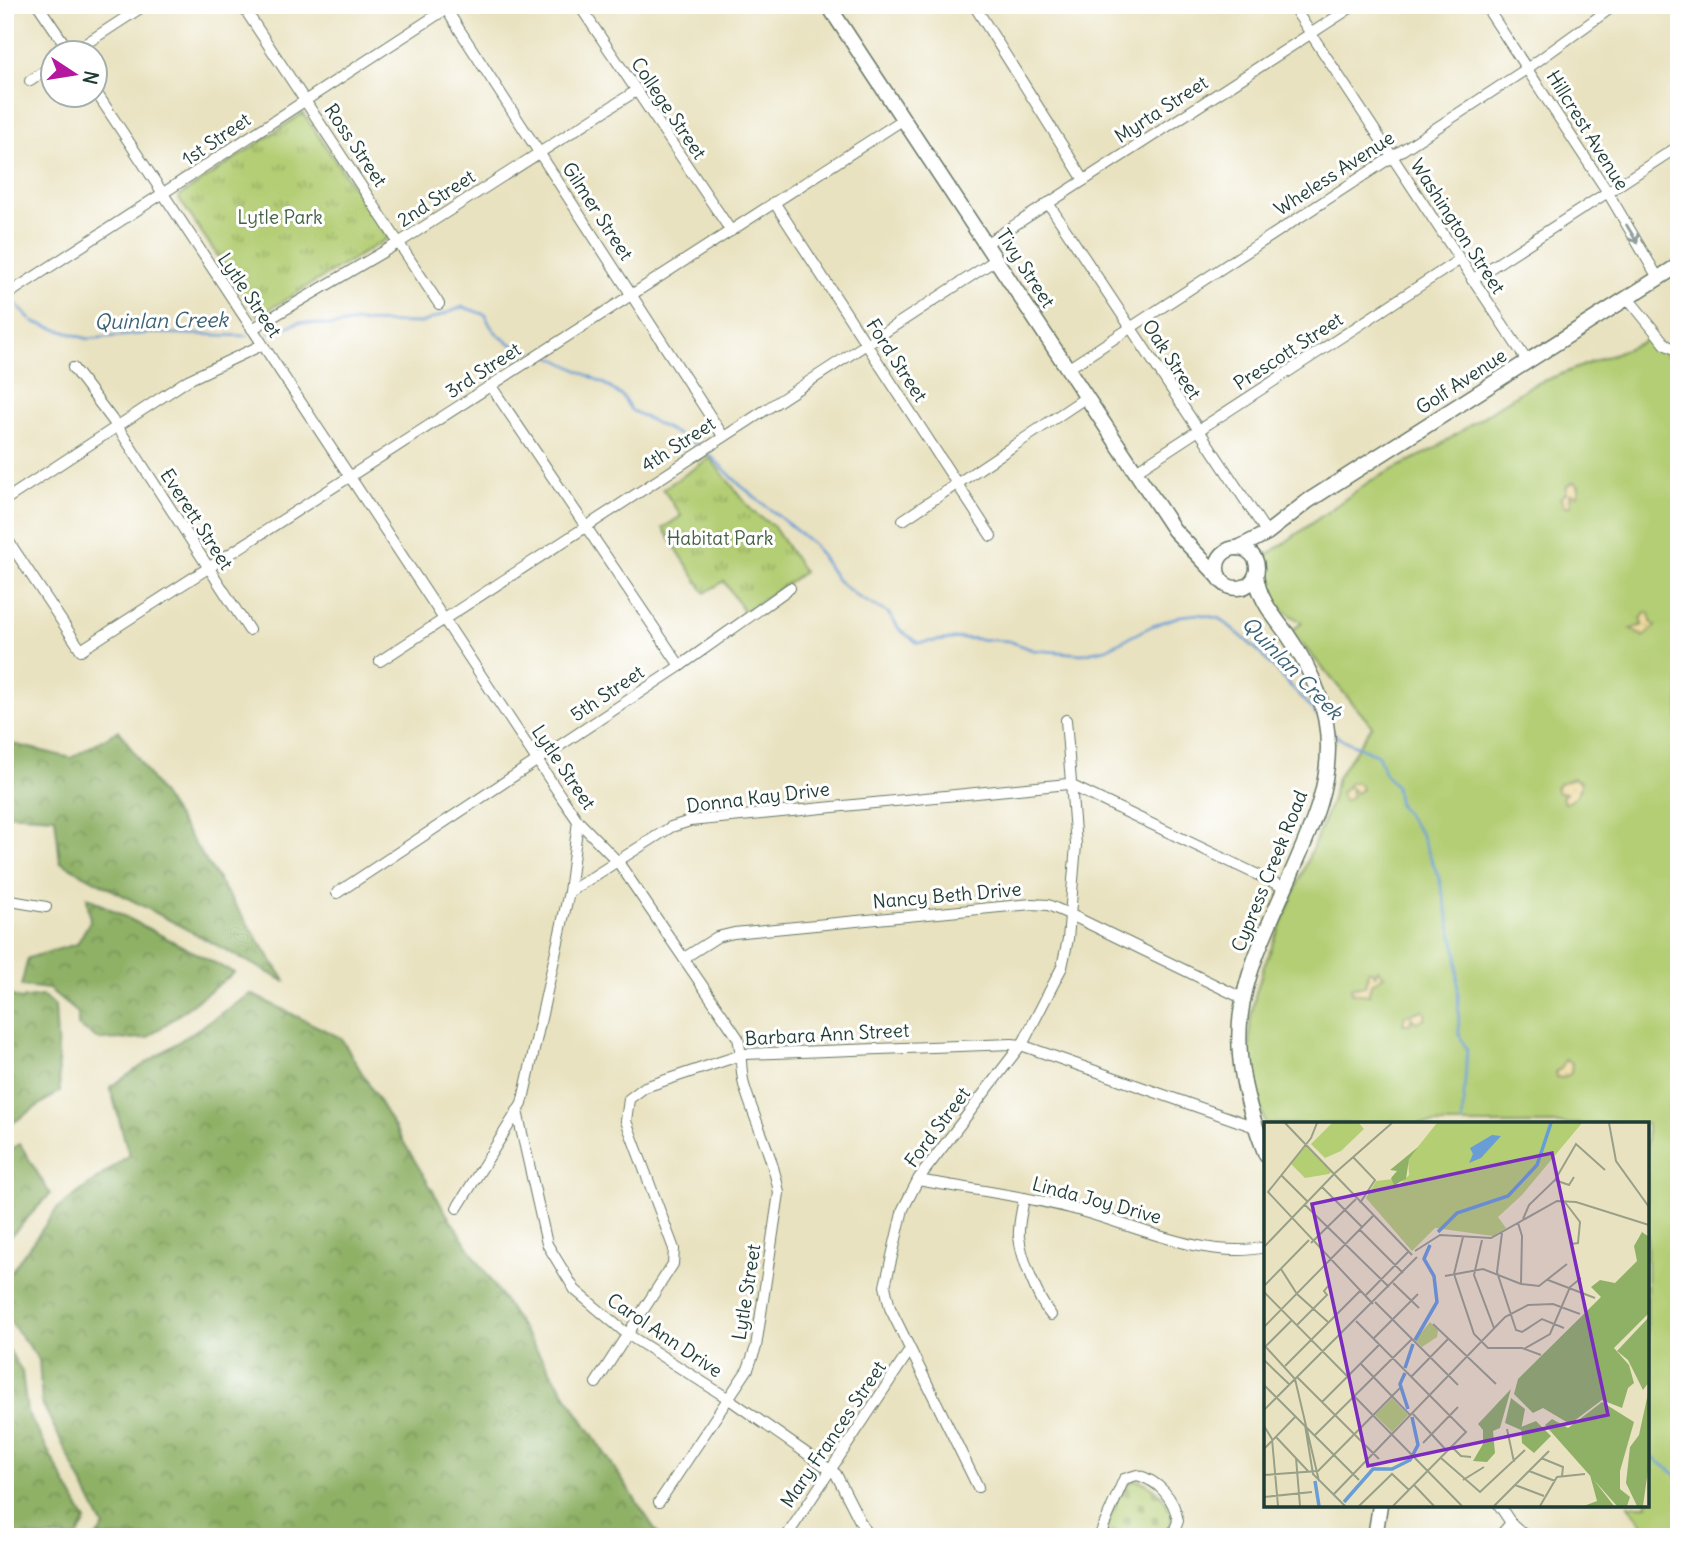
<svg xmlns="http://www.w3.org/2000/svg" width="1684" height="1542" viewBox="0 0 1684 1542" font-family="Delius,sans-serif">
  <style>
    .grass { fill: #b4ce74; stroke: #6a8654; stroke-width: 2 }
    .forest { fill: url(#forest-crowns); stroke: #57774d; stroke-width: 2 }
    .sand { fill: url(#sand-dots); stroke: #868c69; stroke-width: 2 }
    .cemetery { fill: url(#cemetery-stones); stroke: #6a8654; stroke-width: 2 }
    .park { fill: url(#park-tufts); stroke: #6a8654; stroke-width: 2 }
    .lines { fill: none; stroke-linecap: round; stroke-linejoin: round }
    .stream { stroke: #689dd5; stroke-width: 2.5 }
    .street-casing { stroke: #667765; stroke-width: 12 }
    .secondary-casing { stroke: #667765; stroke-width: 17 }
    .street { stroke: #fff; stroke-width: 10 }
    .secondary { stroke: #fff; stroke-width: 14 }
    .oneway { stroke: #8f9e9a }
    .labels { text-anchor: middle; stroke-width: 6; stroke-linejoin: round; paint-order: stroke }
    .street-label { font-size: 19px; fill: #1f3d34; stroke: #fff }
    .park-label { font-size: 19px; fill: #446144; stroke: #fff }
    .water-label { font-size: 21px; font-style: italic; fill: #3c6374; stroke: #fff }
    .inset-river { fill: none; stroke: #689dd5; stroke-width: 3.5 }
    .inset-road { fill: none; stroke: #98a088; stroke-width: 2 }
    .view { fill: #7b2cbf; fill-opacity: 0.15; stroke: #7b2cbf; stroke-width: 3.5 }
    .inset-edge { fill: none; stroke: #1f3d34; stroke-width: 3.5 }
  </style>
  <defs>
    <pattern id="forest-crowns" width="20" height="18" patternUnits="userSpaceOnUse" patternTransform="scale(1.75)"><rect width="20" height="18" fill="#8fb166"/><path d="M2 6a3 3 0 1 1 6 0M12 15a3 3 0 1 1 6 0" fill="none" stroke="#749155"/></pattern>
    <pattern id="sand-dots" width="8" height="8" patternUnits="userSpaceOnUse" patternTransform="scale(1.75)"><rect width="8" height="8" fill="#eeda9e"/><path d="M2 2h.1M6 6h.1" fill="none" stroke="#ccbc89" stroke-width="1.8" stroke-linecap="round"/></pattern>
    <pattern id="cemetery-stones" width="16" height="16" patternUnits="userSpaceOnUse" patternTransform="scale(1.75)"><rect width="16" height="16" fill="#b4ce74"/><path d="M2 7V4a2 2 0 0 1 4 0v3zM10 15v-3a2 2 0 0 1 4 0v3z" fill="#92a860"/></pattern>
    <pattern id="park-tufts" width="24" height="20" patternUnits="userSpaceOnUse" patternTransform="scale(1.75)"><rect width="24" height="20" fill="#b4ce74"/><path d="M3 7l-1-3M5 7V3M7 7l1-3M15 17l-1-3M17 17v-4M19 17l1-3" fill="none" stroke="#92a860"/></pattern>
  </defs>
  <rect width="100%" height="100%" fill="#fff"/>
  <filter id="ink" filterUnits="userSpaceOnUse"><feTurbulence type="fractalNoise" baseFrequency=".0143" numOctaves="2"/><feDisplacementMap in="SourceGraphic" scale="14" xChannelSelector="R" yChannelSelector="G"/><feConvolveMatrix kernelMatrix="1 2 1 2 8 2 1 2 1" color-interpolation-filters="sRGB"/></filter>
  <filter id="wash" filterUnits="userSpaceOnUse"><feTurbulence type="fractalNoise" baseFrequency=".00686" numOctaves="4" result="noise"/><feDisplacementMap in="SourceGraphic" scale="28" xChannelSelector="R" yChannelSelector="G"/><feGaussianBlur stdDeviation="1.57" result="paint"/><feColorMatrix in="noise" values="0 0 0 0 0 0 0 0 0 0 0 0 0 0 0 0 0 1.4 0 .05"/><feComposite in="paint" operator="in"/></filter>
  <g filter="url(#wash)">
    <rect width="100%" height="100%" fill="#e9e2c0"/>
    <path class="grass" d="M1649,337L1671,360L1679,359V1537H1653L1628,1505H1647V1124H1266V1127L1250,1071V1022L1255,996L1264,966L1331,803L1337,778L1372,726L1291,631L1302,623C1266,598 1265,601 1265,557L1370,481L1434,449L1528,387L1641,343Z"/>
    <g class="forest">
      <polygon points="119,730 286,982 60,862 55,817 5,814 5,742 71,758"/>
      <polygon points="87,897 234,973 147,1038 100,1040 78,1026 78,1013 49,989 21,986 28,958 77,944 90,921"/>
      <polygon points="5,993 20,999 42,996 55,1006 60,1091 5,1128"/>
      <polygon points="251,994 341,1038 448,1216 660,1537 96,1537 104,1527 42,1403 39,1360 5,1315 5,1280 57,1209 129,1155 110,1087"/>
      <polygon points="20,1144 50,1194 5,1242 5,1153"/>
      <polygon points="5,1343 22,1372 27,1412 86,1521 77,1537 5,1537"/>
    </g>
    <g class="sand">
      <polygon points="1574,482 1579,486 1578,495 1570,494 1571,506 1564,506 1560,498 1566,493 1567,486"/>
      <polygon points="1646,612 1650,614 1651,622 1656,626 1643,637 1631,629 1643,625 1641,619"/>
      <path d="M1573,778L1581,782C1582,790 1573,803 1564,803L1562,797L1566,793H1558L1556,788L1560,783Z"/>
      <polygon points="1350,783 1358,783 1362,789 1357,793 1350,788 1353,796 1344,801 1341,793"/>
      <polygon points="1378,969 1384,976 1371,984 1369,995 1352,993 1351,987 1365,986 1368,971 1373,971 1375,975"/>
      <polygon points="1423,1010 1426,1015 1424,1020 1415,1022 1412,1018 1410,1024 1403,1024 1405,1015"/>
      <polygon points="1565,1060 1572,1063 1571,1073 1564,1078 1557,1077 1556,1071 1561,1069"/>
    </g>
    <path class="cemetery" d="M1135,1480C1157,1482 1185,1516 1164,1537H1104C1110,1520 1117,1487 1135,1480Z"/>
    <g class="park">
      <polygon points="303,113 388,238 258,316 178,197"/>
      <polygon points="710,458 753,512 773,526 804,572 744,612 724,581 705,593 663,528 681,516 663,489"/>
    </g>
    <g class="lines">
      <g class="stream">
        <polyline points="9,297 33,322 88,339 151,333 248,336"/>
        <path d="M269,333L300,322L333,326L356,322L421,323L463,307L486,315C490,334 514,348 532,352"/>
        <polyline points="548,355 605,384 623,397 631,410 698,445"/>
        <polyline points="709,454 740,485 814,545 837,580 858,597 888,613 900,630 918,643 961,638 1009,641 1033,650 1082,654 1106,649 1152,626 1180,616 1198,614 1221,619 1255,648 1319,717"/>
        <polyline points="1333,732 1339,738 1378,755 1385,774 1395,785 1399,805 1421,834 1439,878 1457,954 1459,1034 1467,1050 1462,1124"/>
        <polyline points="1647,1453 1679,1477"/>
      </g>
    </g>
  </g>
  <g filter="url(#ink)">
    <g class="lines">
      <defs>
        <g id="street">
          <polyline points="38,5 70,52"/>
          <polyline points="242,5 439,304"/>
          <polyline points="579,5 731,231"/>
          <polyline points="974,5 1084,180"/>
          <polyline points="1292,5 1527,361"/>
          <polyline points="1485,5 1607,191 1657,276"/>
          <polyline points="444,6 723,436"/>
          <polyline points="73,52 145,5"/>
          <polyline points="30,81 52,66"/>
          <path d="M94,89L562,798L578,821L618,862L738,1038C742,1054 740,1068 744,1085C755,1122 773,1156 779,1193L756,1347L748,1369L659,1502"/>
          <polyline points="774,202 991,536"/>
          <polyline points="1048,203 1267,533"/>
          <polyline points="987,243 1355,5"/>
          <polyline points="1472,280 1679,146"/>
          <polyline points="5,296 446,9"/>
          <polyline points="1627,297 1666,345 1679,351"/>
          <polyline points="252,329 400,242 636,91"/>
          <polyline points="73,368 117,426 249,630"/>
          <polyline points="1069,368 1528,68 1615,5"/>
          <polyline points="491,386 680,666"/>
          <polyline points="1136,471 1459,260"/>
          <polyline points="5,500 188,380 262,345"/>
          <polyline points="903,520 1088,396"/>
          <polyline points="5,536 81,650 904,119"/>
          <polyline points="380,661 997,259"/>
          <polyline points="569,892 578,821"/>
          <polyline points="337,893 680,666 790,588"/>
          <polyline points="5,900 46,907"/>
          <polyline points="684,958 717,937 734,933 1032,904 1048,905 1069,914 1242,998"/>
          <polyline points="517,1111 547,1244 575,1290 627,1334 729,1399 836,1474 868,1537"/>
          <path d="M918,1180C968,1189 1020,1195 1070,1208C1130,1223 1204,1261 1266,1247"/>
          <path d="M1024,1198C1022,1211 1018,1224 1019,1237C1021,1257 1038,1300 1051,1315"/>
          <polyline points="457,1208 522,1104 569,892 671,827 690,821 1068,784 1285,888"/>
          <polyline points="596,1383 673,1264 674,1249 626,1121 629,1099 645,1087 744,1054 1012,1044 1021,1045 1255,1127"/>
          <polyline points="978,1487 890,1308 885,1286 903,1209 919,1178 1024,1041 1062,967 1068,939 1076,845 1066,720"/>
          <polyline points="1499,1505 1511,1523 1527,1537"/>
          <polyline points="786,1537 910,1350"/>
          <path d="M1099,1537L1124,1479L1137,1475C1159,1481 1174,1498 1178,1521L1172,1537"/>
          <polyline points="1499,1537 1511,1523"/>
        </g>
        <g id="secondary">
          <polyline points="828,5 1174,530 1219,577"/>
          <polyline points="1238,548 1267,533 1308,501 1679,265"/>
          <circle cx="1237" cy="568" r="20"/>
          <path d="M1256,574C1258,598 1273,615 1287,634C1310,667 1328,705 1328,747C1328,787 1314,821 1298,858C1245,981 1214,1021 1266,1155"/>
          <polyline points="1375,1537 1380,1505"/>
        </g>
      </defs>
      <use href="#street" class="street-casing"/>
      <use href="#secondary" class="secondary-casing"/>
      <use href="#street" class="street"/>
      <use href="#secondary" class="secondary"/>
    </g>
    <defs><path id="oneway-shaft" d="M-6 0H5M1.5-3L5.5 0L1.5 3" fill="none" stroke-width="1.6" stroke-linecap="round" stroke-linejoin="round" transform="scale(1.75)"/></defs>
    <use class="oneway" href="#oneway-shaft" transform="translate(1632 234) rotate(59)"/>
  </g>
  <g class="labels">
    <g class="street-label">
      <text transform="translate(669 108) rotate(56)" y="7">College Street</text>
      <text transform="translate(1161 109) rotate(-33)" y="7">Myrta Street</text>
      <text transform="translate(1588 130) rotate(58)" y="7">Hillcrest Avenue</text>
      <text transform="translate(216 139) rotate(-34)" y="7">1st Street</text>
      <text transform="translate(356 145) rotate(56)" y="7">Ross Street</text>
      <text transform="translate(1334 173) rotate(-33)" y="7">Wheless Avenue</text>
      <text transform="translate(436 198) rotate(-33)" y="7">2nd Street</text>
      <text transform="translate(598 211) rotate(57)" y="7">Gilmer Street</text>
      <text transform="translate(1458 226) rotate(57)" y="7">Washington Street</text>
      <text transform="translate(1026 268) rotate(57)" y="7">Tivy Street</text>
      <text transform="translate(250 295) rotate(56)" y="7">Lytle Street</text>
      <text transform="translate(1288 351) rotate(-33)" y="7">Prescott Street</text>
      <text transform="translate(1172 359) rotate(57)" y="7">Oak Street</text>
      <text transform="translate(897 360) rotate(57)" y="7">Ford Street</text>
      <text transform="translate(483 370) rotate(-33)" y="7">3rd Street</text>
      <text transform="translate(1461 381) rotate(-33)" y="7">Golf Avenue</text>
      <text transform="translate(678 444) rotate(-33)" y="7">4th Street</text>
      <text transform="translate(197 519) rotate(57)" y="7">Everett Street</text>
      <text transform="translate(607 693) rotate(-34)" y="7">5th Street</text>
      <text transform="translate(564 767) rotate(56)" y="7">Lytle Street</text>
      <text transform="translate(758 797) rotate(-7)" y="7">Donna Kay Drive</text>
      <text transform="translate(1269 871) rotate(-68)" y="7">Cypress Creek Road</text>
      <text transform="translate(947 895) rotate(-5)" y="7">Nancy Beth Drive</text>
      <text transform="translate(827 1034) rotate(-3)" y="7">Barbara Ann Street</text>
      <text transform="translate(937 1127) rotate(-53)" y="7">Ford Street</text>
      <text transform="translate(1097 1200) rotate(15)" y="7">Linda Joy Drive</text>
      <text transform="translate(746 1292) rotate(-81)" y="7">Lytle Street</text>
      <text transform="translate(665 1335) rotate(34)" y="7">Carol Ann Drive</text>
      <text transform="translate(833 1434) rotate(-56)" y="7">Mary Frances Street</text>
    </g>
    <g class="park-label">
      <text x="280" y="224">Lytle Park</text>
      <text x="720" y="545">Habitat Park</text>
    </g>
    <g class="water-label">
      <text transform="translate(161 321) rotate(-1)" y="7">Quinlan Creek</text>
      <text transform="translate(1292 668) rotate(46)" y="7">Quinlan Creek</text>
    </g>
  </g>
  <g transform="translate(1264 1122)">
    <rect width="385" height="385" fill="#e9e2c0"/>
    <path d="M68,1H95L100,7L77,29L61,36L47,22ZM173,1H318L258,73L234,95L242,106L229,114L171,106L148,129L102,76L112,59L129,57L135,63L145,53L144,37Z" fill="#b4ce74"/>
    <path d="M154,25L145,37L142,57L130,63L127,56L133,49L126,48ZM378,110L385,115V191L350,226L365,243L370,261L364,266L358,286L338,278L306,302L279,286L269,291L250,272L254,257L337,175L327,165L336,158L351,161L373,139L370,124ZM385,195V260L379,268L364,238L353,229ZM247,267L236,306L229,309L231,331L223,340L209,339L219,322V308L214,302ZM385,267V341L379,384H373L362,361L366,325L375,313ZM247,276L261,287L257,308L241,301ZM338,280L370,300L356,349V367L366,375L363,384H353L281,303L288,297L304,306ZM272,299L287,314L270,331L258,321L257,305ZM326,353L350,384H320L333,379Z" fill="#8fb166"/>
    <path d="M42,24L68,49L65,52L41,56L26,41Z" fill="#b4ce74"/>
    <path d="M166,200L174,208L173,215L158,225L151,218ZM128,276L144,293L128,310L111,293Z" fill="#b4ce74"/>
    <path d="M228,13L237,14L217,36L205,41L209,32L206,26Z" fill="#689dd5"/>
    <path class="inset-river" d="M174,110L193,91L244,74L273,43L287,1M151,218L173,180L170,154L160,137L166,123M141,246L149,222M141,251L136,262L144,287M51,359L55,384M80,380L109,347H128L146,338L154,323L148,295"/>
    <path class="inset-road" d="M21,1L148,133M53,1L47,16L4,70L109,182M345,1L352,39L385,85M89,35L111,58L96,81M17,53L44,80M291,58L305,63L310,55M58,65L98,105M300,79L316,100L314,121L307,122M41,83L125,165M259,97L265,83L291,58L312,22L341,48M254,101L258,114L257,162M96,108L139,151M238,111L233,150L252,208L258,210L278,197L300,206M199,115L190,152L210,212L224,226H258L277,233M218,118L210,153L230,206M47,121L92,77M0,125L71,51L128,1M151,129L176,113L227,116L293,79L312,80L385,103M17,147L33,172L64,200M181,154L219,147L257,162L275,164L303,142M284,158L331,176M129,161L155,186M0,164L45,118M0,170L84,255M101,174L145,129M111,180L194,263M92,199L202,310L129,384M169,202L232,262M33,203L63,173L60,169L64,164M0,205L109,94M109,217L154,172M0,223L31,257L55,359M1,225L28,198M260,227L286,212L306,165L317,156M0,238L26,263M97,242L147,294M21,244L96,169M33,255L115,337M147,255L185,216M0,263L95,358M90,274L198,384M58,280L115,223M0,288L153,135M149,292L183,329M41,303L49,352L81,384M0,304L8,317L14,384M243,307L250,340M51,313L148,217M12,315L44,349M159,321L194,285M188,325L197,334L207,335M0,327L32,294M32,336L36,384M177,336L216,370L261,328M277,336L299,345L298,354M265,349L291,359M0,353L54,349L136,266M199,358L220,345M150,363L170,384M251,363L280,374M69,373L241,195L264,183L289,182L316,192M0,375L48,370M95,384L128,352L145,368M230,384L285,329M276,384L293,355L321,352"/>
    <path class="view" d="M288,31L344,293L104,344L48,82Z"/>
    <rect width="385" height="385" class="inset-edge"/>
  </g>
  <rect width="1684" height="1542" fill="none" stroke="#fff" stroke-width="28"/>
  <g transform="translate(74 74) rotate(102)"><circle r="33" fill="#ffffff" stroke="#a5b1ae" stroke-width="2"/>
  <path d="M0-5L12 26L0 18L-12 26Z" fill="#b5179e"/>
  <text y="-10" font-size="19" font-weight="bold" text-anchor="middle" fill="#1f3d34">N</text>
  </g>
</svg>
